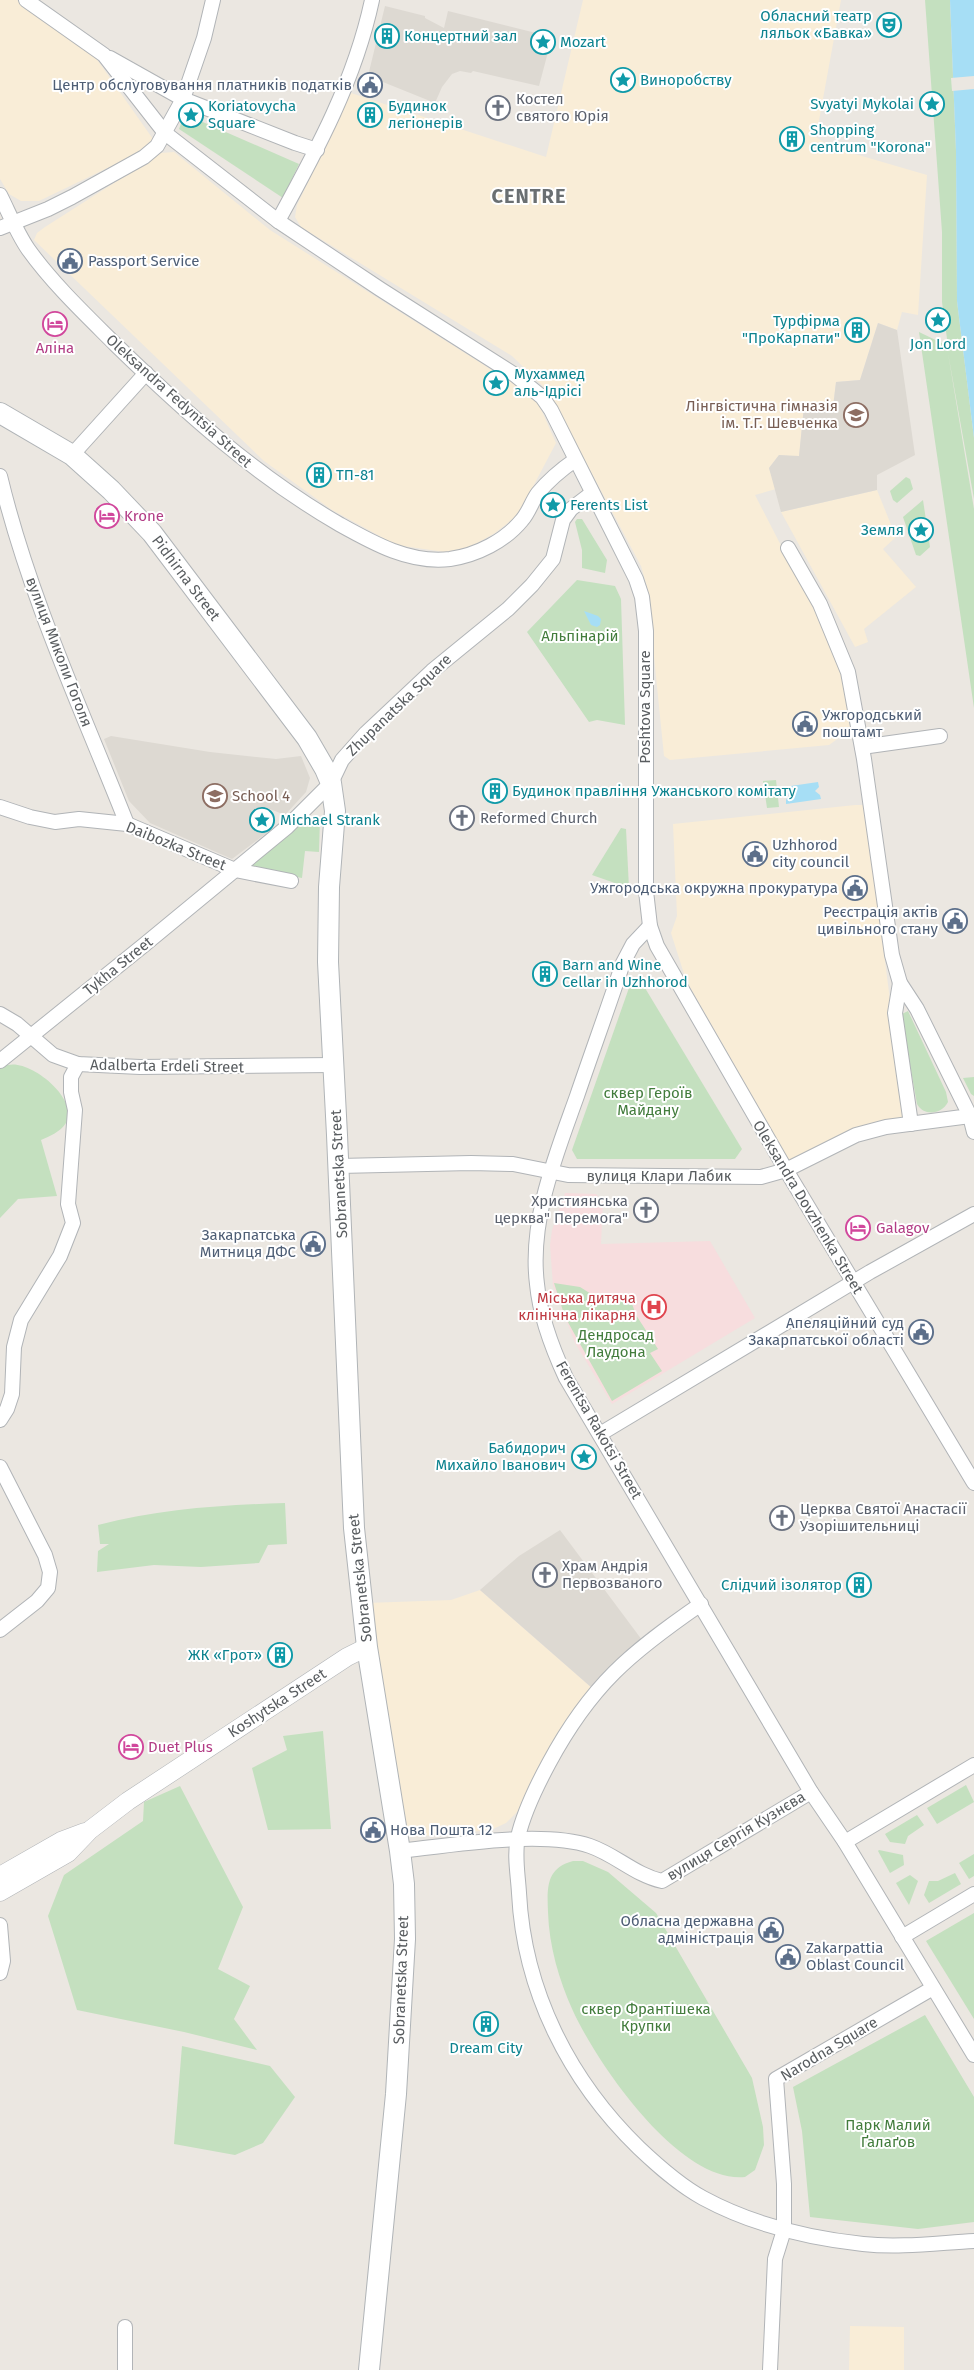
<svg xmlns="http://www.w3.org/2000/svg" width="974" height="2370" viewBox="0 0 974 2370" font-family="'Fira Sans',sans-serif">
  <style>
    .commercial { fill: #f9edd7 }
    .education { fill: #ddd9d2 }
    .medical { fill: #f7ddde }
    .green { fill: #c4e0bf }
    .water { fill: #a6def5 }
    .pier { fill: #ebe7e1 }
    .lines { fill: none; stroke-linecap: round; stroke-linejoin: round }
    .minor-casing { stroke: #b1b4b7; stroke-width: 16 }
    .tertiary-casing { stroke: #b1b4b7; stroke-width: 19 }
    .secondary-casing { stroke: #b0b4b7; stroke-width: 22 }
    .minor { stroke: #fff; stroke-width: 14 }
    .tertiary { stroke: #fff; stroke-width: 18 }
    .secondary { stroke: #fff; stroke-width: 20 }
    .labels { text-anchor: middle; stroke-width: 4; stroke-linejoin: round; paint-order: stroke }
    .culture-label { font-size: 15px; fill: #0d838f; stroke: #fff; text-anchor: start }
    .service-label { font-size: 15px; fill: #4e5e75; stroke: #fff; text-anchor: end }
    .worship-label { font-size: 15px; fill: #5b616d; stroke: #fff; text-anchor: start }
    .hotel-label { font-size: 15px; fill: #b23c85; stroke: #fff; text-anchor: start }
    .street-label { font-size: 15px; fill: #595d60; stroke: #fff }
    .education-label { font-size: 15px; fill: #785e54; stroke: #fff; text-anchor: end }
    .park-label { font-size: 15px; fill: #427c3c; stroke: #fff }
    .health-label { font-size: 15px; fill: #be3a42; stroke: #fff; text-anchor: end }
    .district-label { font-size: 20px; font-weight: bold; letter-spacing: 1px; fill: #6a6f72; stroke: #fff }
  </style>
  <rect width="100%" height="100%" fill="#ebe7e1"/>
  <g class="commercial">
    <polygon points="0,0 17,0 91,51 153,139 151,147 39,201 21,201 9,194 0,179"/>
    <polygon points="583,0 841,0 816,137 831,147 927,175 918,315 902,312 897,330 878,323 860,380 836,382 833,407 804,406 799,457 779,455 769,468 776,489 755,495 829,639 846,686 850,730 829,745 670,760 664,756 647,587 641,566 548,391 512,356 301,227 295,217 297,205 351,93 546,157"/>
    <polygon points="174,152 270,230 536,398 556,443 518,515 495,533 470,547 445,552 396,545 332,510 264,461 34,240 37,233 45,227 161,153"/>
    <polygon points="877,490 896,537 883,549 916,587 864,629 868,642 855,647 781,512"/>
    <polygon points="855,805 865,805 905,1117 851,1130 789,1161 686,980 671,933 677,916 673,824"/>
    <polygon points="480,1590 592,1688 570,1715 517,1812 506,1823 491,1830 412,1837 403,1827 366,1603 451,1600"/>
    <polygon points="850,2326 904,2327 904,2370 849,2370"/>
  </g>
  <g class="education">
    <polygon points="385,6 425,16 425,18 444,28 448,11 552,37 539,86 473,71 471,73 460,71 452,74 442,87 435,103 368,76"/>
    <polygon points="878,323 897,330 915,455 877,475 877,490 781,512 769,468 779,455 799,456 804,406 833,407 836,382 860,380"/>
    <polygon points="111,736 210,752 276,759 301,756 310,778 306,792 285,815 265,807 258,821 272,829 232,859 150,823 129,801 104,739"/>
    <polygon points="560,1530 642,1640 592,1688 480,1590 519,1556"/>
  </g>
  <polygon class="medical" points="565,1193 596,1194 603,1202 601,1244 710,1241 755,1318 612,1404 575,1343 553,1286 550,1245 552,1230"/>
  <g class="green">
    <polygon points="925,0 950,0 956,151 957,301 974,438 974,499 948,353 974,509 974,708 919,332 948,346 942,302 942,232"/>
    <polygon points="189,116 299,164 283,198 179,129 183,119"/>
    <polygon points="906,477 910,479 913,489 897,503 893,500 890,491"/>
    <polygon points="923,500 930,547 920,556 916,555 903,517"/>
    <polygon points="577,519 582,519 607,560 605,573 582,568 582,550 575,522"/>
    <polygon points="577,580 615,586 621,599 625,725 597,720 589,722 527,632"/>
    <polygon points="776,780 779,807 767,808 763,781"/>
    <polygon points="309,818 320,819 319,852 305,851 302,878 247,868"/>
    <polygon points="621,828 626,829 629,888 592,875"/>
    <polygon points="642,983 742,1149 735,1159 577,1159 572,1150 630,985"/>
    <path d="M908,1011L946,1092L948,1102C942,1114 924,1117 917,1104L902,1020V1014Z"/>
    <path d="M0,1059L8,1065C30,1059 80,1099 66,1123C60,1132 50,1136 41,1140L57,1196L18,1199L0,1218Z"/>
    <polygon points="974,1077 974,1096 971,1094 963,1078"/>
    <polygon points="554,1283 580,1287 596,1297 631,1301 636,1315 658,1349 650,1353 662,1371 612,1401 565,1317"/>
    <path d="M285,1503L287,1544L268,1545L259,1563L201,1567L154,1565L97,1572L98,1551L109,1544H100L98,1525C160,1509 222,1505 285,1503Z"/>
    <polygon points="323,1731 331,1829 268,1830 252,1768 287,1750 283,1736"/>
    <polygon points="966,1785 974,1802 937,1824 927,1808"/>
    <polygon points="180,1786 243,1907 218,1969 250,1986 234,2019 257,2050 184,2032 77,2010 48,1916 64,1875 143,1821 144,1802"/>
    <polygon points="917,1815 924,1825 908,1836 905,1844 890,1842 885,1834"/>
    <polygon points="879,1850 903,1855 904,1865 890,1873 878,1851"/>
    <polygon points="974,1854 974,1876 969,1879 959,1863"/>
    <path d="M573,1861H583L608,1872L656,1913L752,2078L763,2127L764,2145L755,2170L745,2177C679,2184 597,2063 573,2011C559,1980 549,1946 548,1912C547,1888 546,1868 573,1861Z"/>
    <polygon points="955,1873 961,1884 929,1903 924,1895 929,1881 938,1881"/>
    <polygon points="910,1875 918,1881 909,1905 896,1883"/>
    <polygon points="974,1913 974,2019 926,1941"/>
    <polygon points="925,2015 974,2097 974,2222 918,2229 810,2217 802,2131 793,2087"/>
    <polygon points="182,2046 270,2066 295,2097 263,2143 235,2155 174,2144"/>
  </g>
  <g class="water">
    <polygon points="950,0 974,0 974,438 957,301 956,151"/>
    <polygon points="584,611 598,616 601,619 600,625 597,627 591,625"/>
    <polygon points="818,782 819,787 815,791 820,795 821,799 786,804 786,800 789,795 785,791 784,787"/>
  </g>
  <polygon class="pier" points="974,76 974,89 952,91 951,78"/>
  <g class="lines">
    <defs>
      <g id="minor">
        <polyline points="26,0 104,55 165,133 278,221 380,289 515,375 542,397 551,410 636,579 642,597 646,631 646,891 650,926 657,946 786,1170 974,1483"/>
        <polyline points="110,58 183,99 295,143 317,150"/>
        <path d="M0,195C9,213 17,233 28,249C53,284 86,315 116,345C185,412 256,476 339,524C373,543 410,564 450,559C477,555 505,541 522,520C529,512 532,501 538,493C548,481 562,469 575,460"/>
        <path d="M278,221C317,150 355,80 372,0"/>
        <polyline points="0,228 48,209 72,197 144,157 157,146 183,99 204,38 213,0"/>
        <polyline points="72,455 146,373"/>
        <path d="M0,476C29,597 82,710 127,824"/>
        <polyline points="862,747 940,736"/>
        <polyline points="0,807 30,817 55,822 79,819 127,824 235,870 291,881"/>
        <path d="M650,926L633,944L623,963C608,1008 592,1052 577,1096C556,1155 529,1220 537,1284C540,1317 552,1348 566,1378L811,1792L845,1842L974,2055"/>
        <polyline points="900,983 895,1013 911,1124"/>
        <polyline points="0,1014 17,1024 53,1055 78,1064 140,1067 334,1065"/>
        <polyline points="0,1061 144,945 287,827 331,783 342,760 366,733 432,671 508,609 532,585 553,559 563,520 571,509 592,493"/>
        <polyline points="974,1116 970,1116 974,1132"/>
        <polyline points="339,1166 471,1163 513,1164 568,1175 761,1177 786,1170 856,1135 886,1127 970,1116 917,1009 900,983 892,955 864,759 848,672 820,604 788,548"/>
        <polyline points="0,1420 7,1409 12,1394 14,1347 21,1320 60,1256 73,1223 68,1204 75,1110 71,1092 71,1077 78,1064"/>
        <polyline points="600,1434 870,1272 974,1214"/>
        <polyline points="0,1467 45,1555 50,1572 48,1588 37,1601 0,1630"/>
        <path d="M701,1604C630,1653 591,1685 549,1763C536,1787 524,1811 518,1837C514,1855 518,1875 519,1893C524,1991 569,2080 639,2148C658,2166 679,2185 703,2198C751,2224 808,2238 863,2244C899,2248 937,2243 974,2241"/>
        <polyline points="845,1842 974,1765"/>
        <path d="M400,1851C452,1845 542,1830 590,1846C616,1855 635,1875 662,1881L811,1792"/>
        <polyline points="0,1925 3,1961 0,1973"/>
        <polyline points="902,1937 974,1894"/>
        <polyline points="125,2327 125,2370"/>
        <polyline points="770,2370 775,2259 784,2230 784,2184 776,2079 933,1988"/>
      </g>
      <g id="tertiary">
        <polyline points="0,1876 61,1841 85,1832"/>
        <polyline points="0,1892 68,1853 90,1830 128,1801 347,1657 367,1647"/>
      </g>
      <polyline id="secondary" points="0,413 72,455 111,490 152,533 307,738 325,769 331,783 335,811 329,887 328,962 337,1135 354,1528 367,1647 400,1851 404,1884 405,1939 396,2094 369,2370"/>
    </defs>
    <use href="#minor" class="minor-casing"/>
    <use href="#tertiary" class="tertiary-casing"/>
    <use href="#secondary" class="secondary-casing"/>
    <use href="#minor" class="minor"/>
    <use href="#tertiary" class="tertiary"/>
    <use href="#secondary" class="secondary"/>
  </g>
  <defs>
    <symbol id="theatre-ring" viewBox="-11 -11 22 22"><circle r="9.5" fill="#fff" stroke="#0f9aa8" stroke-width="1.5"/><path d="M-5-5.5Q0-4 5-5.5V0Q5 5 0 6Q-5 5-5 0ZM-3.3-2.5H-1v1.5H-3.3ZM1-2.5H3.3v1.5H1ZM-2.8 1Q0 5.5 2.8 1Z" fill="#0f9aa8"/></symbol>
    <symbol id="building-ring" viewBox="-11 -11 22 22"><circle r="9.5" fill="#fff" stroke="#0f9aa8" stroke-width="1.5"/><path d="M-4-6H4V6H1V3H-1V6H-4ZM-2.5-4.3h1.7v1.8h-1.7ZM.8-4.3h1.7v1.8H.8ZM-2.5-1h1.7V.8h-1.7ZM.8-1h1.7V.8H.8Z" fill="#0f9aa8"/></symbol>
    <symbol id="sight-ring" viewBox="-11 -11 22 22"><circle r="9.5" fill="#fff" stroke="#0f9aa8" stroke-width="1.5"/><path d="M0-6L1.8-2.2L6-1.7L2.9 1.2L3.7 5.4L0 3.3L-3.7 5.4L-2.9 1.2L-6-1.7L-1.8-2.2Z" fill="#0f9aa8"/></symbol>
    <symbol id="civic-ring" viewBox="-11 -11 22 22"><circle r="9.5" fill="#fff" stroke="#5c6f8a" stroke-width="1.5"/><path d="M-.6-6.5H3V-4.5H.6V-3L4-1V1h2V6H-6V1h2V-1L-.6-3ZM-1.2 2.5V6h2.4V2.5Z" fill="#5c6f8a"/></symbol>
    <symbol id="church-ring" viewBox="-11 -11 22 22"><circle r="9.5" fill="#fff" stroke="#6b7280" stroke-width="1.5"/><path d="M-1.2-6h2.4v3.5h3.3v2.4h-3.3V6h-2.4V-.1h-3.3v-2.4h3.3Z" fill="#6b7280"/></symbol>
    <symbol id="hotel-ring" viewBox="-11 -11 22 22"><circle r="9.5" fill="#fff" stroke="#d1479c" stroke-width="1.5"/><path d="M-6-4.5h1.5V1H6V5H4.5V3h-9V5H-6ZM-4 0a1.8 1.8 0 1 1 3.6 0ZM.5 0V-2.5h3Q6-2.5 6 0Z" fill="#d1479c"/></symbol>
    <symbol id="school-ring" viewBox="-11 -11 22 22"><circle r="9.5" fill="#fff" stroke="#8d6e63" stroke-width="1.5"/><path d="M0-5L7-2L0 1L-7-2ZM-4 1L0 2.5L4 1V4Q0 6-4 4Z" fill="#8d6e63"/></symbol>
    <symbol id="hospital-ring" viewBox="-11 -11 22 22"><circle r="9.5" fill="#fff" stroke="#e0444e" stroke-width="1.5"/><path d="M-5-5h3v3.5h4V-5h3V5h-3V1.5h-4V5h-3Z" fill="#e0444e"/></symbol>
  </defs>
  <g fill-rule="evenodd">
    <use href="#theatre-ring" x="875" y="11" width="28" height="28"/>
    <use href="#building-ring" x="373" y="22" width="28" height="28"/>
    <use href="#sight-ring" x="529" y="28" width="28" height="28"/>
    <use href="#sight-ring" x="609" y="66" width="28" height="28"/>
    <use href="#civic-ring" x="356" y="71" width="28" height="28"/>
    <use href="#sight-ring" x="918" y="90" width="28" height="28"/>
    <use href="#church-ring" x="484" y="94" width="28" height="28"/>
    <use href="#sight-ring" x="177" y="101" width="28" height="28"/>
    <use href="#building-ring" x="356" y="101" width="28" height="28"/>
    <use href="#building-ring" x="778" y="125" width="28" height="28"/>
    <use href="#civic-ring" x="56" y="247" width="28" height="28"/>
    <use href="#sight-ring" x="924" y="306" width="28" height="28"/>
    <use href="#hotel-ring" x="41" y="310" width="28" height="28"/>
    <use href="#building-ring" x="843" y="316" width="28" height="28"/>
    <use href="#sight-ring" x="482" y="369" width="28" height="28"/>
    <use href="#school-ring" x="842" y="401" width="28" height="28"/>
    <use href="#building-ring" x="305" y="461" width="28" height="28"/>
    <use href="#sight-ring" x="539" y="491" width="28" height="28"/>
    <use href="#hotel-ring" x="93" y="502" width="28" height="28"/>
    <use href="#sight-ring" x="907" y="516" width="28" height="28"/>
    <use href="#civic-ring" x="791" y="710" width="28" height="28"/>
    <use href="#building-ring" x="481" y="777" width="28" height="28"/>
    <use href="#school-ring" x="201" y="782" width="28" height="28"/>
    <use href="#church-ring" x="448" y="804" width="28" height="28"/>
    <use href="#sight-ring" x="248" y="806" width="28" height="28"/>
    <use href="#civic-ring" x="741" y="840" width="28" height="28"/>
    <use href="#civic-ring" x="841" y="874" width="28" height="28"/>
    <use href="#civic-ring" x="941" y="907" width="28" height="28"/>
    <use href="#building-ring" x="531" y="960" width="28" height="28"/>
    <use href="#church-ring" x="632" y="1196" width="28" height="28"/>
    <use href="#hotel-ring" x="844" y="1214" width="28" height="28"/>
    <use href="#civic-ring" x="299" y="1230" width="28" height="28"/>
    <use href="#hospital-ring" x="640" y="1293" width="28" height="28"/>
    <use href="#civic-ring" x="907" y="1318" width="28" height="28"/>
    <use href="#sight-ring" x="570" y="1443" width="28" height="28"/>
    <use href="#church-ring" x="768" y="1504" width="28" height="28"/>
    <use href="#church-ring" x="531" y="1561" width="28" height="28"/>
    <use href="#building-ring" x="845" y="1571" width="28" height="28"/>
    <use href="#building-ring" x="266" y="1641" width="28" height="28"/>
    <use href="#hotel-ring" x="117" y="1733" width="28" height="28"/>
    <use href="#civic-ring" x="359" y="1816" width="28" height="28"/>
    <use href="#civic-ring" x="757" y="1916" width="28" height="28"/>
    <use href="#civic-ring" x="774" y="1943" width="28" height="28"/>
    <use href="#building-ring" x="472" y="2010" width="28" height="28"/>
  </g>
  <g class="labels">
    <g class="culture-label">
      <text x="872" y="21" text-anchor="end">Обласний театр<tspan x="872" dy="17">ляльок «Бавка»</tspan></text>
      <text x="404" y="41">Концертний зал</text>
      <text x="560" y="47">Mozart</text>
      <text x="640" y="85">Виноробству</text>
      <text x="914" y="109" text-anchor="end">Svyatyi Mykolai</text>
      <text x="208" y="111">Koriatovycha<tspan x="208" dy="17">Square</tspan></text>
      <text x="388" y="111">Будинок<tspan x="388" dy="17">легіонерів</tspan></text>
      <text x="810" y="135">Shopping<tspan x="810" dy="17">centrum "Korona"</tspan></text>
      <text x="840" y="326" text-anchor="end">Турфірма<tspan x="840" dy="17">"ПроКарпати"</tspan></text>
      <text x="938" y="349" text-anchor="middle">Jon Lord</text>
      <text x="514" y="379">Мухаммед<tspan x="514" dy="17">аль-Ідрісі</tspan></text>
      <text x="336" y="480">ТП-81</text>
      <text x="570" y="510">Ferents List</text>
      <text x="904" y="535" text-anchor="end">Земля</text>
      <text x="512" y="796">Будинок правління Ужанського комітату</text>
      <text x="280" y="825">Michael Strank</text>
      <text x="562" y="970">Barn and Wine<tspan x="562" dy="17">Cellar in Uzhhorod</tspan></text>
      <text x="566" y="1453" text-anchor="end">Бабидорич<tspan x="566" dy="17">Михайло Іванович</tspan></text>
      <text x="842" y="1590" text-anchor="end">Слідчий ізолятор</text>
      <text x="262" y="1660" text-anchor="end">ЖК «Грот»</text>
      <text x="486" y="2053" text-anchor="middle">Dream City</text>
    </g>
    <g class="service-label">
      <text x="352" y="90">Центр обслуговування платників податків</text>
      <text x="88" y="266" text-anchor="start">Passport Service</text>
      <text x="822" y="720" text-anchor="start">Ужгородський<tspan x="822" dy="17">поштамт</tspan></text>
      <text x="772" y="850" text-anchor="start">Uzhhorod<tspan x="772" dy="17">city council</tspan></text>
      <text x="838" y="893">Ужгородська окружна прокуратура</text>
      <text x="938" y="917">Реєстрація актів<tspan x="938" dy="17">цивільного стану</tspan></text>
      <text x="296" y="1240">Закарпатська<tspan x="296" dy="17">Митниця ДФС</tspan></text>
      <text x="904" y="1328">Апеляційний суд<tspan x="904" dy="17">Закарпатської області</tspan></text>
      <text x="390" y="1835" text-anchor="start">Нова Пошта 12</text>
      <text x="754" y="1926">Обласна державна<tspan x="754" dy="17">адміністрація</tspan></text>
      <text x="806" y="1953" text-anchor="start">Zakarpattia<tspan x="806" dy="17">Oblast Council</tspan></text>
    </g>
    <g class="worship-label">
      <text x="516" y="104">Костел<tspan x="516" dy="17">святого Юрія</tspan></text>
      <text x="480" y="823">Reformed Church</text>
      <text x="628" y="1206" text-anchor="end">Християнська<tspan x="628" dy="17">церква" Перемога"</tspan></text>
      <text x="800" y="1514">Церква Святої Анастасії<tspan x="800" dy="17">Узорішительниці</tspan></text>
      <text x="562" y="1571">Храм Андрія<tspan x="562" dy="17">Первозваного</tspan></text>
    </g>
    <g class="hotel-label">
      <text x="55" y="353" text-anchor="middle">Аліна</text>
      <text x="124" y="521">Krone</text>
      <text x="876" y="1233">Galagov</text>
      <text x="148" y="1752">Duet Plus</text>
    </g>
    <g class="street-label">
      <text transform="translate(179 401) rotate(42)" y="5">Oleksandra Fedyntsia Street</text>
      <text transform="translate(186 578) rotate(53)" y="5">Pidhirna Street</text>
      <text transform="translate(59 652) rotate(69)" y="5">вулиця Миколи Гоголя</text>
      <text transform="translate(399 705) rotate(-44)" y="5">Zhupanatska Square</text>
      <text transform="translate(645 707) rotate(-90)" y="5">Poshtova Square</text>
      <text transform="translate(176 846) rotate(22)" y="5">Daibozka Street</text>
      <text transform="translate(118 966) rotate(-39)" y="5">Tykha Street</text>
      <text transform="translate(167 1066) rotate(1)" y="5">Adalberta Erdeli Street</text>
      <text transform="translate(339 1174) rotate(-93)" y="5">Sobranetska Street</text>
      <text x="659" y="1181">вулиця Клари Лабик</text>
      <text transform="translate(808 1207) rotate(59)" y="5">Oleksandra Dovzhenka Street</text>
      <text transform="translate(599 1430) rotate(60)" y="5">Ferentsa Rakotsi Street</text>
      <text transform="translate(360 1578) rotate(-96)" y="5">Sobranetska Street</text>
      <text transform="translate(277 1703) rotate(-33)" y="5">Koshytska Street</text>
      <text transform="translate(736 1836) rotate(-31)" y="5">вулиця Сергія Кузнєва</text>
      <text transform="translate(401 1980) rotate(-88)" y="5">Sobranetska Street</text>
      <text transform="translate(829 2049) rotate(-31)" y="5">Narodna Square</text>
    </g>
    <g class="education-label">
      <text x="838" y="411">Лінгвістична гімназія<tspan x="838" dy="17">ім. Т.Г. Шевченка</tspan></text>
      <text x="232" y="801" text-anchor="start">School 4</text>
    </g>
    <g class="park-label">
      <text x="580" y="641">Альпінарій</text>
      <text x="648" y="1098">сквер Героїв<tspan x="648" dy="17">Майдану</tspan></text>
      <text x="616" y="1340">Дендросад<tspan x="616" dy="17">Лаудона</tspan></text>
      <text x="646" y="2014">сквер Франтішека<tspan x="646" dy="17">Крупки</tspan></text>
      <text x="888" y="2130">Парк Малий<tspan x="888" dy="17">Ґалаґов</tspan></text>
    </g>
    <g class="health-label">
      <text x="636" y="1303">Міська дитяча<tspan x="636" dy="17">клінічна лікарня</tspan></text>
    </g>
    <g class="district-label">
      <text x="529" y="203">CENTRE</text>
    </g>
  </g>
</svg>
